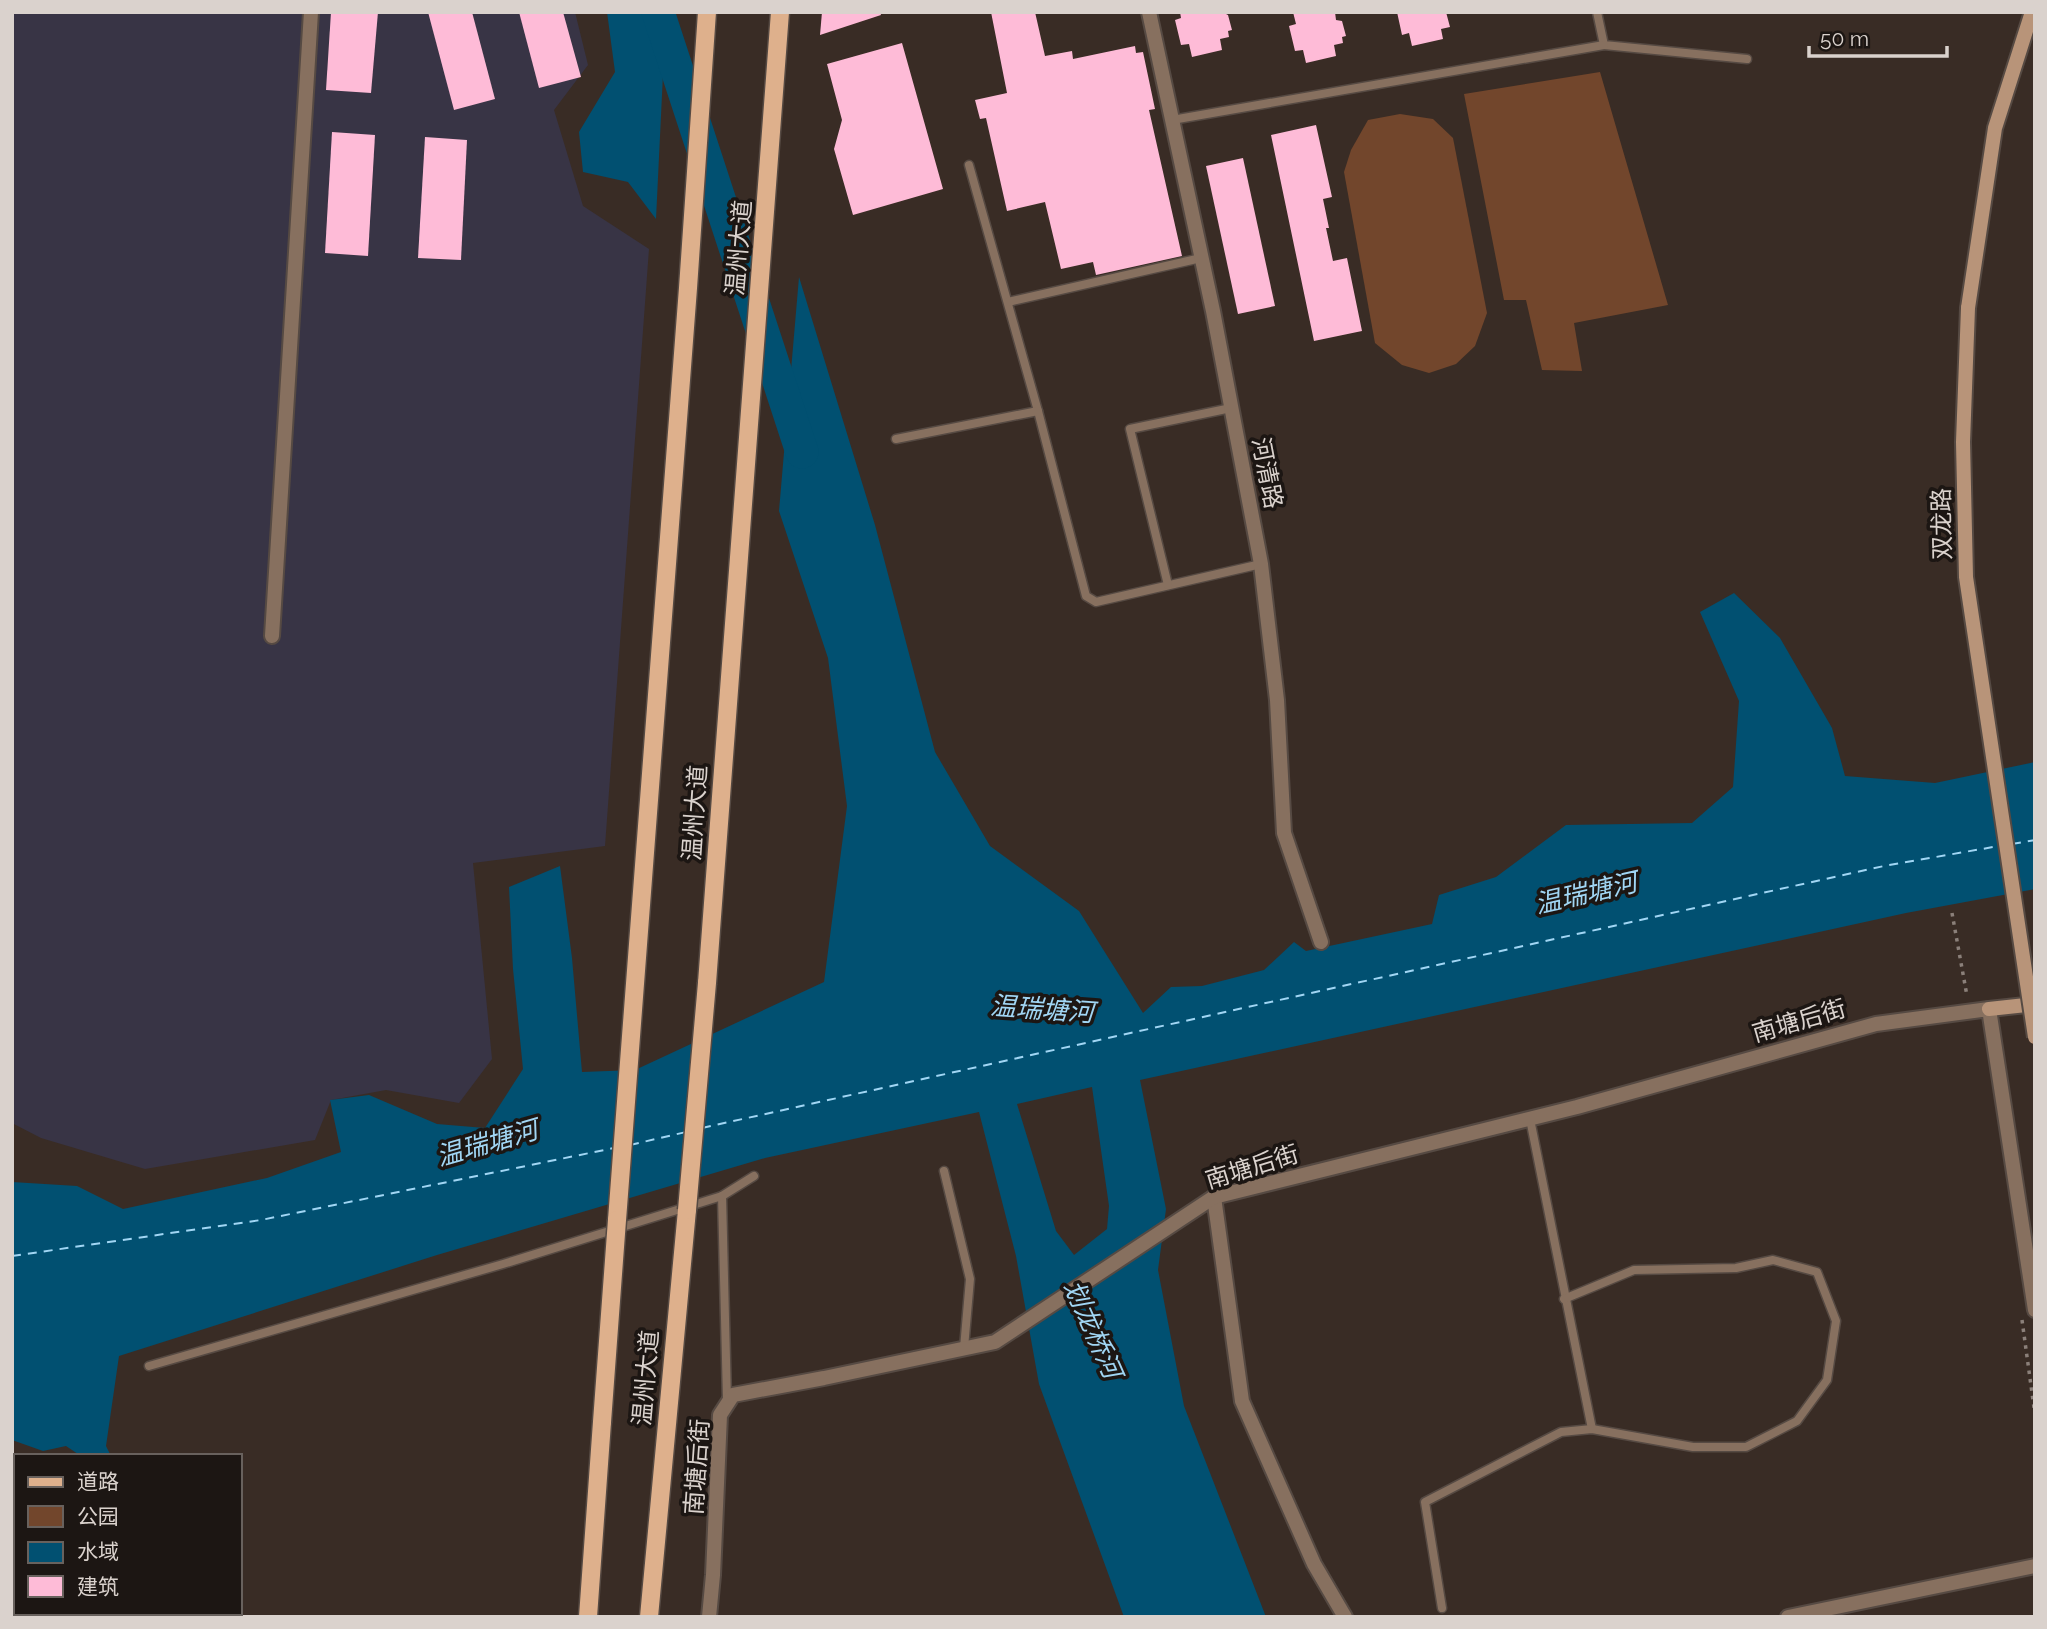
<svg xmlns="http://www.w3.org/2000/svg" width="2047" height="1629" viewBox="0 0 2047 1629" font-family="Raleway,'Noto Sans SC',sans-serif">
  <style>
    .industrial { fill: #383445 }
    .green { fill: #72462c }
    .water { fill: #015071; fill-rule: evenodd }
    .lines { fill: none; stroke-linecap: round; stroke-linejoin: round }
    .river { stroke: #015071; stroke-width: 33 }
    .ferry { stroke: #a1d6f4; stroke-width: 2; stroke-dasharray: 9 7; stroke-linecap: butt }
    .building { fill: #febbd7 }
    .lane-casing { stroke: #564a43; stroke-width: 11 }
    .street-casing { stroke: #564a43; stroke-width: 18 }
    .secondary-casing { stroke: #564a43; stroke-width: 18 }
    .primary-casing { stroke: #564a43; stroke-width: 21 }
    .path { stroke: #8b807a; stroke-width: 3.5; stroke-dasharray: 3.5 5; stroke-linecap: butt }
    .lane { stroke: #87705f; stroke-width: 8 }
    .street { stroke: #87705f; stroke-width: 14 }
    .secondary { stroke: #b89479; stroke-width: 14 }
    .primary { stroke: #deb08c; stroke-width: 18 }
    .secondary-bridge-casing { stroke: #564a43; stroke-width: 18; stroke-linecap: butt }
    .primary-bridge-casing { stroke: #564a43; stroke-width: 21; stroke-linecap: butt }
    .secondary-bridge { stroke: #b89479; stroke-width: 14 }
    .primary-bridge { stroke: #deb08c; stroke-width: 18 }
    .labels { text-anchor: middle; stroke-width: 7; stroke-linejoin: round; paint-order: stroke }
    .street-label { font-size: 24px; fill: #dad2cd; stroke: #1c1613 }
    .water-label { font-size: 26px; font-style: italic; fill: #a1d6f4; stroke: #1c1613 }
  </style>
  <rect width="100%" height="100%" fill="#392c25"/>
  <polygon class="industrial" points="12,12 575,12 588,65 554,110 583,206 649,249 605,846 473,863 492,1059 459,1103 386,1090 331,1100 315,1140 145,1169 41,1138 12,1123"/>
  <g class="green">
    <polygon points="1600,72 1668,305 1574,323 1582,371 1542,370 1526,300 1504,300 1464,94"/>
    <polygon points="1400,114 1433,119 1453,138 1487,313 1475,346 1456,364 1429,373 1402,365 1375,343 1344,172 1351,150 1368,120"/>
  </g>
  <g class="water">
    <polygon points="607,12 666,12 656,219 628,182 583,172 579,132 615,72"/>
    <path d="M799,277L875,525L935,752L990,846L1079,911L1143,1013L1171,987L1202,986L1264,970L1294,942L1306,951L1432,924L1439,895L1496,877L1566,825L1692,823L1733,787L1739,701L1700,612L1734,593L1780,638L1832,728L1845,776L1935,783L2035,762V889L1906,913L1140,1080L1166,1209L1158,1270L1184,1406L1266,1617H1124L1039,1384L1016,1256L979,1112L765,1158L437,1255L119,1356L106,1446L111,1456H81L66,1446L43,1451L12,1440V1182L77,1186L123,1209L267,1178L341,1152L330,1100L369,1095L437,1124L485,1128L523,1069L513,969L509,887L560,866L572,958L582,1072L635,1070L824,982L847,806L828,658L779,511ZM1092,1087L1109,1206L1107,1229L1074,1255L1056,1231L1017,1104Z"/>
  </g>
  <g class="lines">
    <polyline class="river" points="658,12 802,452"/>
    <g class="ferry">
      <polyline points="2012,844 2035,840"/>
      <polyline points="702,1128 1884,866 1999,846"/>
      <polyline points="630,1145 686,1132"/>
      <polyline points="12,1256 261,1220 614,1148"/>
    </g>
  </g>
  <g class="building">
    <polygon points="331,12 378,12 371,93 326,90"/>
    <polygon points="428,12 472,12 495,99 454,110"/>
    <polygon points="519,12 563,12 581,77 539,88"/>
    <polygon points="822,12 880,12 881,15 820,35"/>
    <polygon points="991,12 1035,12 1045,56 1072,51 1073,59 1135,46 1136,53 1143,52 1155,109 1149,110 1182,256 1096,275 1093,262 1061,269 1045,202 1007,211 986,118 980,119 975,100 1007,93"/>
    <polygon points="1180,12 1222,12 1228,15 1232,30 1228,31 1229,37 1220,39 1222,50 1192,57 1189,44 1181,45 1175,20 1181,18"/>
    <polygon points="1293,12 1335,12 1336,20 1342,21 1346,36 1342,37 1343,43 1334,45 1336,56 1306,63 1303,50 1295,51 1289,26 1296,24"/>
    <polygon points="1397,12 1446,12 1450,27 1441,29 1443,39 1412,46 1409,33 1402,35"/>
    <polygon points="902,43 943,189 853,215 834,149 842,120 827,64"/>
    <polygon points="1316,125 1332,197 1323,199 1329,228 1326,228 1333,261 1347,258 1362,331 1314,341 1271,135"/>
    <polygon points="332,132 375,135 368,256 325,253"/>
    <polygon points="425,137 467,140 461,260 418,258"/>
    <polygon points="1243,158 1275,306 1238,314 1206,166"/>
  </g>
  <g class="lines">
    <defs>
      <g id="lane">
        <polyline points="1597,12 1604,45 1747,59"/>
        <polyline points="1172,120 1604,45"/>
        <polyline points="969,165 1038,411 1086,596 1096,602 1261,564"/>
        <polyline points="1008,302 1201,258"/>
        <polyline points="896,439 1038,411"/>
        <polyline points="1168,585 1130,429 1231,408"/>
        <polyline points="1530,1119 1592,1429"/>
        <polyline points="944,1171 970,1279 964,1348"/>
        <polyline points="722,1196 727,1400"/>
        <polyline points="149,1366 503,1264 722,1196 754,1176"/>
        <polyline points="1442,1608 1425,1502 1561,1432 1592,1429 1693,1447 1746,1447 1797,1421 1827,1380 1836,1321 1817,1272 1773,1260 1736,1268 1634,1270 1564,1299"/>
      </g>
      <g id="street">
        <polyline points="1149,12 1213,311 1261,564 1277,700 1284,833 1321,942"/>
        <polyline points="272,636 311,12"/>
        <polyline points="1214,1197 1242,1401 1314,1564 1345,1617"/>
        <polyline points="709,1617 713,1575 720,1415 733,1395 824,1378 995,1342 1214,1197 1577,1107 1876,1024 1989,1009 2035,1310"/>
        <polyline points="1788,1617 2035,1566"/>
      </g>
      <g id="secondary">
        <polyline points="1968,308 1995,128 2032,12"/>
        <polyline points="1989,1009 2035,1004"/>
      </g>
      <g id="primary">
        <polyline points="707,983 780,12"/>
        <polyline points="617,1220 688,288 707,12"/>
        <polyline points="588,1617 602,1422"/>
        <polyline points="649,1617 687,1210"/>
      </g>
    </defs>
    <use href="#lane" class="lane-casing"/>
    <use href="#street" class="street-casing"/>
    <use href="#secondary" class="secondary-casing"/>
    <use href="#primary" class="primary-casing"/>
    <g class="path">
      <polyline points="1952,913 1967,996"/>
      <polyline points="2022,1320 2035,1415"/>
    </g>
    <use href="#lane" class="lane"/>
    <use href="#street" class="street"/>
    <use href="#secondary" class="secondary"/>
    <use href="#primary" class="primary"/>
    <defs>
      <polyline id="secondary-bridge" points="1968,308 1963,442 1966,577 2035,1037"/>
      <g id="primary-bridge">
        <polyline points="687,1210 707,983"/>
        <polyline points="602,1422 617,1220"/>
      </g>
    </defs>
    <use href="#secondary-bridge" class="secondary-bridge-casing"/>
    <use href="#primary-bridge" class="primary-bridge-casing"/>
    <use href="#secondary-bridge" class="secondary-bridge"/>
    <use href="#primary-bridge" class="primary-bridge"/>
  </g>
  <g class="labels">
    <g class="street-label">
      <text transform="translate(739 248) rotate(-85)" y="8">温州大道</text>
      <text transform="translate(1267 473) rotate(79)" y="8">河清路</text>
      <text transform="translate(1942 524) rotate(-91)" y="8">双龙路</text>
      <text transform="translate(695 813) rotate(-86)" y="8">温州大道</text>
      <text transform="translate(1799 1021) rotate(-16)" y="8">南塘后街</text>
      <text transform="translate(1252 1167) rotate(-17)" y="8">南塘后街</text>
      <text transform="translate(646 1378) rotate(-85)" y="8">温州大道</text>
      <text transform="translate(697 1467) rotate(-86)" y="8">南塘后街</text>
    </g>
    <g class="water-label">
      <text transform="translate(1586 893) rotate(-13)" y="9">温瑞塘河</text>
      <text transform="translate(1042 1009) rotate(4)" y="9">温瑞塘河</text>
      <text transform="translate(487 1143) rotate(-16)" y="9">温瑞塘河</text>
      <text transform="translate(1093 1329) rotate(66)" y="9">划龙桥河</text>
    </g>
  </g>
  <rect width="2047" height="1629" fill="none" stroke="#dad2cd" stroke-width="28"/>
  <rect x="14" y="1454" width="228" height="161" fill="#1c1613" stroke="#68615d" stroke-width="2"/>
  <rect x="28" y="1477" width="35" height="10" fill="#deb08c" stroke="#68615d" stroke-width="2"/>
  <text x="77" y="1489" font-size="21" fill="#dad2cd">道路</text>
  <rect x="28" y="1506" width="35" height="21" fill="#72462c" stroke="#68615d" stroke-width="2"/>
  <text x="77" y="1524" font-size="21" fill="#dad2cd">公园</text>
  <rect x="28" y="1542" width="35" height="21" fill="#015071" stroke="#68615d" stroke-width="2"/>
  <text x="77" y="1559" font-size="21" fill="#dad2cd">水域</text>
  <rect x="28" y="1576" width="35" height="21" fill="#febbd7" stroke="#68615d" stroke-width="2"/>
  <text x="77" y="1594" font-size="21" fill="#dad2cd">建筑</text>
  <path d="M1809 46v10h138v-10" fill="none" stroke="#dad2cd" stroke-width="3.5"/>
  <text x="1820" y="46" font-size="21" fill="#dad2cd" stroke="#1c1613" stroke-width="5" paint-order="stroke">50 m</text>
</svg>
